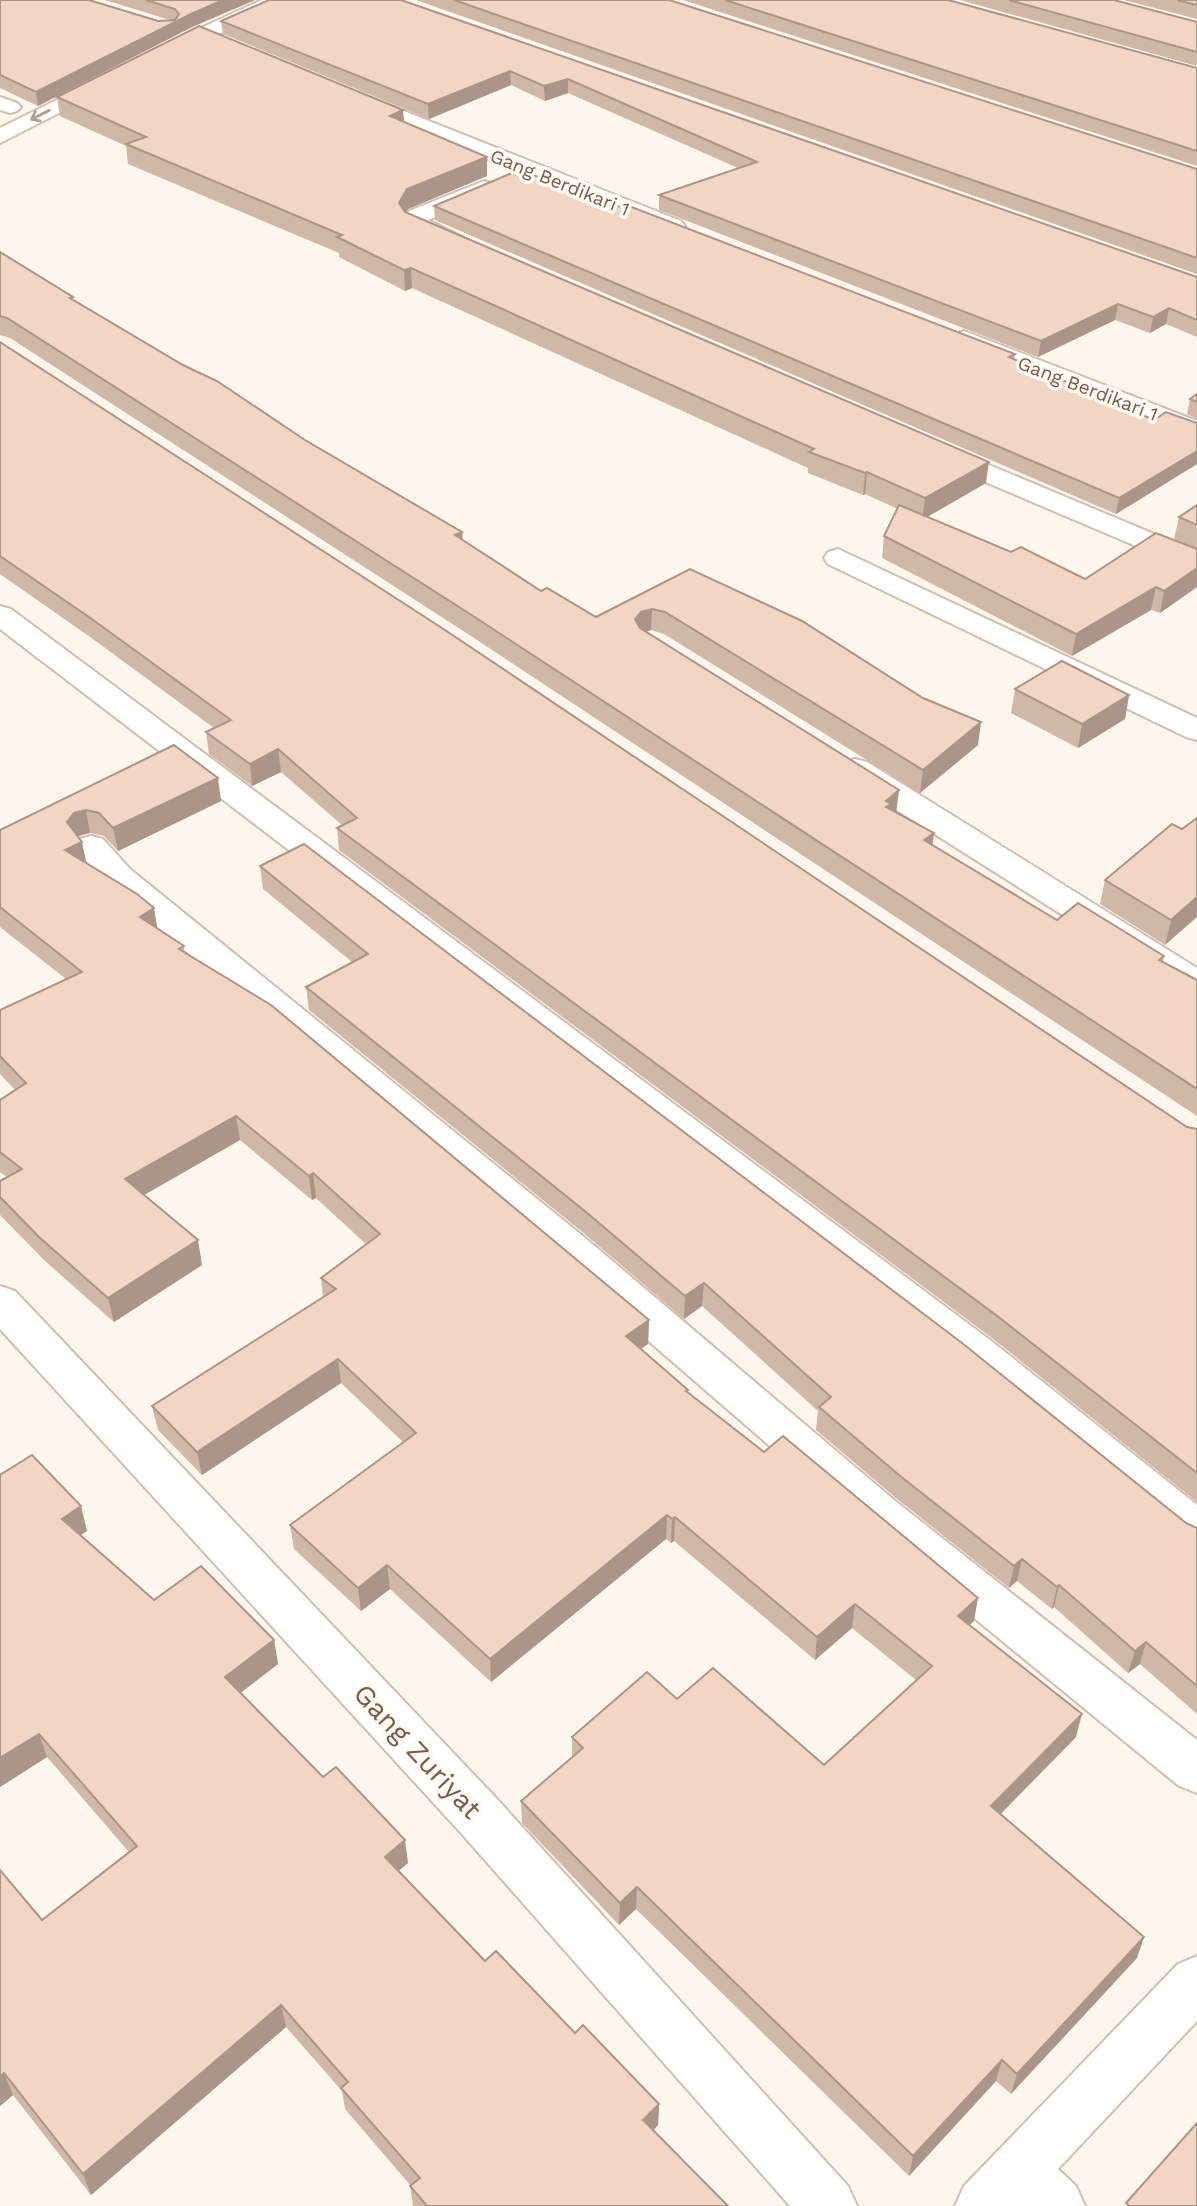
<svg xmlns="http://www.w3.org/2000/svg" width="1197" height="2206" viewBox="0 0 1197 2206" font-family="'Work Sans',sans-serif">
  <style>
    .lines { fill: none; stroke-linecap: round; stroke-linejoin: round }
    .street-casing { stroke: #d1beb0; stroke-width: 4 }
    .secondary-casing { stroke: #d6c0b0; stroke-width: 4 }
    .street { fill: #fff; fill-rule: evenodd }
    .secondary { fill: #fff; fill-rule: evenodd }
    .wall { fill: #d1b7a8 }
    .shaded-wall { fill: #aa9588 }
    .building { fill: #f3d5c3; stroke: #aa9588; stroke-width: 2 }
    .oneway { stroke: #af9d94 }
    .labels { text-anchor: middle; stroke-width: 7; stroke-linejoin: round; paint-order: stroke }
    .far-street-label { font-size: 19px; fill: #7a5c4d; stroke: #fffaf3 }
    .near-street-label { font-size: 28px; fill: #7a5c4d; stroke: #fffaf3 }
  </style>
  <rect width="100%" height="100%" fill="#fdf6ec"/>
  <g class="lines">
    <defs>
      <g id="street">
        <polygon points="356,92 681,221 685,226 681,231 665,231 349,102 346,98 349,94"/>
        <polygon points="0,97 17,103 21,107 17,111 10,113 0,110"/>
        <polygon points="484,181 492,183 495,188 492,193 428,220 464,238 468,243 464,248 448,248 407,229 403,224 409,211"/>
        <polygon points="964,331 1197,421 1197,438 955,344 951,339 955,334"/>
        <polygon points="939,444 1197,552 1197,572 929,458 925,452 929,446"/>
        <polygon points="838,549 1197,718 1197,740 1186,737 828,564 824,558 828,552"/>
        <polygon points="0,606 11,609 990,1340 1197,1505 1197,1550 1181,1544 960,1364 0,629"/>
        <polygon points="855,759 867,762 1197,968 1197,996 1184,992 843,776 839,769 843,762"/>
        <polygon points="91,836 103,839 130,869 584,1237 894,1500 1197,1740 1197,1793 1179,1786 862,1526 554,1259 106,885 74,846 79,839"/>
        <polygon points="0,1286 15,1291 497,1799 848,2186 857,2206 790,2206 461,1833 0,1329"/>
        <polygon points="1197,1956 1197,2021 1058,2169 1076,2186 1085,2206 955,2206 964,2186 1178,1964"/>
      </g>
      <g id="secondary">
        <polygon points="262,0 288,0 285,4 169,57 155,57 152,53 155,49"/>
        <polygon points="105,76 112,78 115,82 112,86 0,143 0,128"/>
      </g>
    </defs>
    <use href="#street" class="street-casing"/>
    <use href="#secondary" class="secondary-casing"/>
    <use href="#street" class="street"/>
    <use href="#secondary" class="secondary"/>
  </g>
  <g class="wall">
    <polygon points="0,0 158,21 170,20 105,0 255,0 192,27 38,106 0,88"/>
    <polygon points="401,0 1197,277 1197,337 1166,324 1150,333 1115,320 1038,357 659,210 659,195 738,168 568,93 545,101 511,85 429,119 223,34 221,21"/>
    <polygon points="416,0 669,0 1197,169 1197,274"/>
    <polygon points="683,0 948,0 1197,68 1197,166"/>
    <polygon points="960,0 1114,0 1197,22 1197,66"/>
    <polygon points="1124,0 1197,0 1197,19"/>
    <polygon points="57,97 403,110 404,121 487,176 408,209 406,212 986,483 927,517 1011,552 1085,579 1192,547 1174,539 1179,517 1197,505 1197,587 1160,613 1151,610 1072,656 882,558 884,536 898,509 865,494 863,495 808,473 808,468 412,288 405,291 339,257 339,253 128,164 126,146 60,116"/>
    <polygon points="434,206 1015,354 1014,360 1154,420 1197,423 1197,464 1116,514 435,220"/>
    <polygon points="0,252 74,301 305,440 462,532 463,540 541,591 596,617 690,569 978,745 920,793 664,634 651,630 646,632 899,790 896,812 932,845 1057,920 1164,956 1163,962 1197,980 1197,1116 471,636 10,338 0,335"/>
    <polygon points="0,342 1187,1127 1197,1129 1197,1502 992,1338 339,850 337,828 342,825 281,772 252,786 209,754 206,732 214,728 93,639 0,574"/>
    <polygon points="1197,394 1197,419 1187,414 1190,399"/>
    <polygon points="1015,689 1129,695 1125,719 1078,748 1011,713"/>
    <polygon points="174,745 221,801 118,851 104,836 90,833 78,836 86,863 157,929 184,946 185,953 649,1320 648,1344 641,1349 688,1390 688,1393 974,1621 969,1625 1076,1737 1000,1814 1137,1958 1011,2094 996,2081 909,2176 636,1909 619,1925 522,1823 521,1801 572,1758 572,1737 677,1699 824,1765 916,1680 852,1628 815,1660 674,1541 671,1543 666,1539 491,1682 390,1589 361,1611 294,1549 290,1525 403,1442 341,1383 202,1475 158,1430 152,1406 323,1298 321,1278 366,1244 316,1198 312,1200 240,1140 144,1195 202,1265 114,1322 45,1261 0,1215 0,1181 7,1177 0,1172 0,1100 15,1090 0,1074 0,1010 66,979 0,927 0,830"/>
    <polygon points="1197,818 1165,945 1100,904 1105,880 1182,829"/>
    <polygon points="260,866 1186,1523 1197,1528 1197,1714 1140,1664 1128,1673 1054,1607 1052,1609 1017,1581 1009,1588 896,1498 816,1430 818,1411 702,1306 684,1319 586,1235 309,1010 306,987 352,962 263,889"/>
    <polygon points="0,1475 87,1531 81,1535 154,1600 274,1640 278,1664 240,1693 408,1863 398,1871 485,1961 575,2033 659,2104 658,2125 654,2130 728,2206 413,2206 410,2186 411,2186 345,2109 342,2091 286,2027 91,2195 13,2095 0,2106 0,1870 42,1920 129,1852 47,1757 0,1787"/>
  </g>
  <g class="shaded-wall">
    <polygon points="223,0 255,0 192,27 38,106 36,92 191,14"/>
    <polygon points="510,71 511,85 429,119 428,104"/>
    <polygon points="568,79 568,93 545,101 544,86"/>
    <polygon points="403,110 404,129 390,116"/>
    <polygon points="487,157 487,176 408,209 401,223 399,203 407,189"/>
    <polygon points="411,268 412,288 405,291 404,270"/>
    <polygon points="1118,304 1115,320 1038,357 1041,341"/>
    <polygon points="1169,308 1166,324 1150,333 1153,317"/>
    <polygon points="1197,451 1197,464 1116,514 1119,498"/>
    <polygon points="989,462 986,483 922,520 925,498"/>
    <polygon points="867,472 865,494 863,495 865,473"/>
    <polygon points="462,532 463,553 455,535"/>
    <polygon points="1197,568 1197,587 1160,613 1164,591"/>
    <polygon points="1156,587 1151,610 1072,656 1076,634"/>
    <polygon points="652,609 651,630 640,633 635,619 641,612"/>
    <polygon points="1129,695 1125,719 1078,748 1082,724"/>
    <polygon points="981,722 978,745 920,793 923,770"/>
    <polygon points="278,749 281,772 252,786 250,764"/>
    <polygon points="218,778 221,801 118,851 113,828"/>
    <polygon points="899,790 896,813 889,826 886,801"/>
    <polygon points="86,810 90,833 78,836 67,822 74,813"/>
    <polygon points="934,833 931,856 924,840"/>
    <polygon points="82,842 87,866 65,850"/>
    <polygon points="1197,897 1197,917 1165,945 1171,920"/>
    <polygon points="154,908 158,932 140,917"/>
    <polygon points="236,1116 240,1140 130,1203 125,1179"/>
    <polygon points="313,1173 316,1198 312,1200 309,1176"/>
    <polygon points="198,1240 202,1265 114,1322 108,1298"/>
    <polygon points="704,1283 702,1306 684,1319 685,1296"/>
    <polygon points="649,1320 648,1344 625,1360 626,1336"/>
    <polygon points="338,1359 341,1383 202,1475 197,1452"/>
    <polygon points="81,1506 87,1531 69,1543 62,1519"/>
    <polygon points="667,1515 666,1539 491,1682 490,1659"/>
    <polygon points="675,1517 674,1541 671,1543 672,1519"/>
    <polygon points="1022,1559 1017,1581 1009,1588 1014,1566"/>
    <polygon points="387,1565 390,1589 361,1611 358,1588"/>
    <polygon points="1059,1585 1054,1607 1052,1609 1057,1587"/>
    <polygon points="978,1598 974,1621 953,1640 958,1616"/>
    <polygon points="855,1604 852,1628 815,1660 817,1637"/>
    <polygon points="274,1640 278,1664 230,1701 225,1677"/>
    <polygon points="1146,1642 1140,1664 1128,1673 1135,1651"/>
    <polygon points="1082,1714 1076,1737 986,1829 991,1806"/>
    <polygon points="39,1734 47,1757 0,1787 0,1758"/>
    <polygon points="405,1840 408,1863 388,1880 385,1857"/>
    <polygon points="637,1887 636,1909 619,1925 620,1903"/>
    <polygon points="1144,1937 1137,1958 1011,2094 1017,2074"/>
    <polygon points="281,2005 286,2027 91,2195 83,2174"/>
    <polygon points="1002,2060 996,2081 909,2176 913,2156"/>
    <polygon points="4,2073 13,2095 0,2106 0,2077"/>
    <polygon points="659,2104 658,2125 643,2141 643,2120"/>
  </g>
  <g class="building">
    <polygon points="0,0 89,0 158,21 175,20 179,14 175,9 146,0 223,0 191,14 36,92 0,75"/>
    <polygon points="269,0 401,0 1197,277 1197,320 1169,308 1153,317 1118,304 1041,341 659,195 757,162 568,79 544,86 510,71 428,104 221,21"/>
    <polygon points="454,0 669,0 1197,169 1197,258"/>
    <polygon points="725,0 948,0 1197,68 1197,151"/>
    <polygon points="1009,0 1114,0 1197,22 1197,52"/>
    <polygon points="1177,0 1197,0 1197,5"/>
    <polygon points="199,26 403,110 390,116 487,157 407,189 399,203 405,212 989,462 925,498 867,472 865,473 809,452 814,449 411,268 404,270 337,237 342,235 126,144 146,137 57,97"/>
    <polygon points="512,173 519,176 528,173 623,208 629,206 1015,354 1009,357 1154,420 1166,412 1197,423 1197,451 1119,498 434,206"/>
    <polygon points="0,252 73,297 70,298 183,365 217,381 305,440 462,532 455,535 541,591 547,588 596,617 690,569 802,621 923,698 981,722 923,770 665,612 652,609 641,612 635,619 640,628 899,790 886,801 891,804 886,807 934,833 924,840 1057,920 1078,903 1164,956 1159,960 1197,980 1197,1089 470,614 7,318 0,316"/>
    <polygon points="0,342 445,630 1187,1127 1197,1129 1197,1473 996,1315 337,828 357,818 278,749 250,764 206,732 231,720 89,617 0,556"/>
    <polygon points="1197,394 1197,402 1190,399"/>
    <polygon points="899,505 1011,552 1021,547 1085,579 1156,533 1197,549 1197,568 1164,591 1156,587 1076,634 884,536"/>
    <polygon points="1197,505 1197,525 1179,517"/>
    <polygon points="1062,661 1129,695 1082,724 1015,689"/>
    <polygon points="174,745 218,778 113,828 99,813 86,810 74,813 67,822 82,842 65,850 137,894 154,908 140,917 184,946 179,949 271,1005 649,1320 626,1336 688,1390 686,1391 764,1452 783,1436 978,1598 958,1616 1082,1714 991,1806 1144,1937 1017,2074 1002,2060 913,2156 637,1887 620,1903 521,1801 583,1748 572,1737 647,1672 677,1699 713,1668 824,1765 932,1666 855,1604 817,1637 675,1517 672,1519 667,1515 490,1659 387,1565 358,1588 290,1525 416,1433 338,1359 197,1452 152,1406 336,1289 321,1278 380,1234 313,1173 309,1176 236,1116 125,1179 198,1240 108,1298 39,1237 0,1197 0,1181 22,1169 0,1152 0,1100 26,1083 0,1056 0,1010 82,972 0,907 0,830"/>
    <polygon points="1197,818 1197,897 1171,920 1105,880 1172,824 1182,829"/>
    <polygon points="304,844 962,1343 1186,1523 1197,1528 1197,1686 1146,1642 1135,1651 1059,1585 1057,1587 1022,1559 1014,1566 899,1475 819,1407 831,1397 704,1283 685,1296 586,1212 306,987 368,954 260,866"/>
    <polygon points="32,1455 81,1506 62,1519 154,1600 201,1566 274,1640 225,1677 323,1777 336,1767 405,1840 385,1857 485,1961 496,1951 575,2033 583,2025 659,2104 643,2120 728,2206 427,2206 410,2186 420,2178 341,2088 348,2082 281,2005 83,2174 4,2073 0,2077 0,1870 42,1920 137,1846 39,1734 0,1758 0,1475"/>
    <polygon points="1197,2123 1197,2206 1129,2206 1126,2203"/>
  </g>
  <defs><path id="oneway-shaft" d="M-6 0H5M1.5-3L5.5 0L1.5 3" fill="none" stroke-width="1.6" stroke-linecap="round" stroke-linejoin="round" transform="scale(1.75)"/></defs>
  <use class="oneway" href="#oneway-shaft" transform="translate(40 115) rotate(153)"/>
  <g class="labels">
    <g class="far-street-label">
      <text transform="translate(560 182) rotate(22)" y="7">Gang Berdikari 1</text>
      <text transform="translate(1088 388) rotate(21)" y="7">Gang Berdikari 1</text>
    </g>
    <g class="near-street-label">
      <text transform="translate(418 1751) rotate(47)" y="10">Gang Zuriyat</text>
    </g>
  </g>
</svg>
